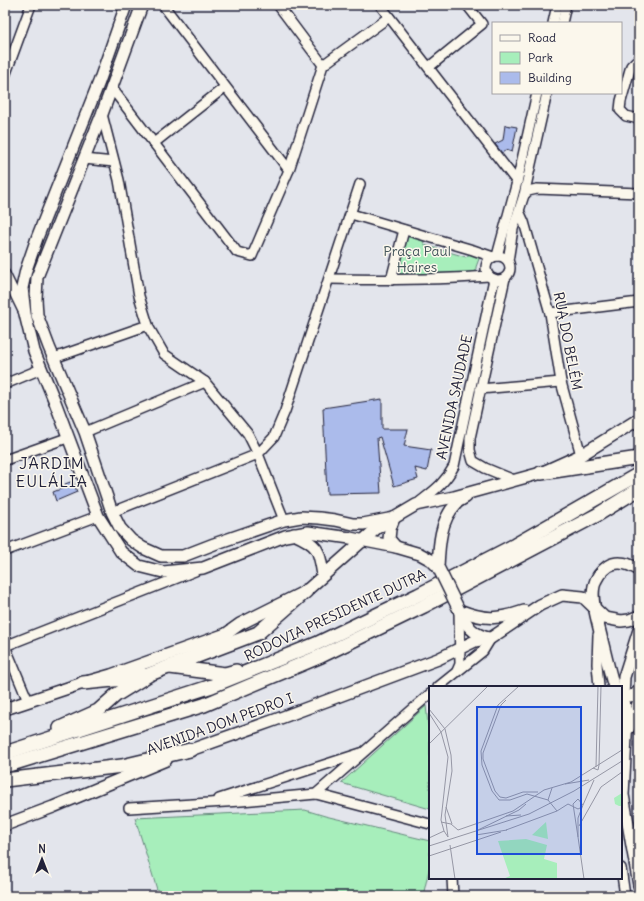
<svg xmlns="http://www.w3.org/2000/svg" width="644" height="901" viewBox="0 0 644 901" font-family="Delius,sans-serif">
  <style>
    .green { fill: #a7eebb; stroke: #64887b }
    .building { fill: #abbbeb; stroke: #22223b }
    .lines { fill: none; stroke-linecap: round; stroke-linejoin: round }
    .minor-casing { stroke: #22223b; stroke-width: 12 }
    .major-casing { stroke: #22223b; stroke-width: 14 }
    .highway-casing { stroke: #22223b; stroke-width: 16 }
    .minor { stroke: #fbf7ec; stroke-width: 9 }
    .major { stroke: #fbf7ec; stroke-width: 11 }
    .highway { stroke: #fbf7ec; stroke-width: 13 }
    .major-bridge-casing { stroke: #22223b; stroke-width: 14; stroke-linecap: butt }
    .major-bridge { stroke: #fbf7ec; stroke-width: 11 }
    .labels { text-anchor: middle; stroke-width: 3; stroke-linejoin: round; paint-order: stroke }
    .park-label { font-size: 14px; fill: #43555b; stroke: #fbf7ec }
    .street-label { font-size: 14px; fill: #22223b; stroke: #fbf7ec }
    .quarter-label { font-size: 16px; letter-spacing: 1px; fill: #22223b; stroke: #fbf7ec }
    .inset-road { fill: none; stroke: #9697a5; stroke-width: 1 }
    .view { fill: #1d4ed8; fill-opacity: 0.15; stroke: #1d4ed8; stroke-width: 2 }
    .inset-edge { fill: none; stroke: #22223b; stroke-width: 2 }
  </style>
  <rect width="100%" height="100%" fill="#e3e5ec"/>
  <filter id="ink" filterUnits="userSpaceOnUse"><feTurbulence type="fractalNoise" baseFrequency=".025" numOctaves="2"/><feDisplacementMap in="SourceGraphic" scale="8" xChannelSelector="R" yChannelSelector="G"/><feConvolveMatrix kernelMatrix="1 2 1 2 8 2 1 2 1" color-interpolation-filters="sRGB"/></filter>
  <g filter="url(#ink)">
    <g class="green">
      <polygon points="408,234 421,237 425,245 466,257 471,253 480,256 476,267 476,273 397,274"/>
      <polygon points="426,706 430,740 430,809 341,783"/>
      <polygon points="305,810 325,816 430,841 430,865 423,896 159,896 135,818"/>
    </g>
    <g class="building">
      <polygon points="505,125 517,127 512,152 506,150 502,153 495,144 503,140"/>
      <polygon points="382,399 382,429 408,429 404,446 431,450 427,471 415,468 418,479 394,486 380,437 377,438 381,493 327,494 323,408"/>
      <polygon points="73,481 77,492 56,501 53,492 66,487 65,484"/>
    </g>
    <g class="lines">
      <defs>
        <g id="minor">
          <polyline points="163,5 289,170"/>
          <polyline points="278,5 323,65"/>
          <polyline points="380,5 517,182"/>
          <polyline points="553,23 557,5"/>
          <polyline points="562,23 566,5"/>
          <polyline points="639,58 631,66 621,101 620,110 626,116 639,119"/>
          <polyline points="429,67 482,24 467,5"/>
          <polyline points="5,76 31,5"/>
          <polyline points="111,87 237,252 252,256 289,170 323,65 389,17"/>
          <polyline points="102,114 119,180 139,296 149,328 164,354 205,382 248,434 258,454 284,520"/>
          <polyline points="154,143 225,87"/>
          <polyline points="84,159 114,162"/>
          <polyline points="524,195 528,191 537,189 639,193"/>
          <polyline points="519,211 524,222 550,313 561,382 581,455"/>
          <polyline points="351,214 473,250 493,257"/>
          <polyline points="497,256 517,182 537,93"/>
          <circle cx="498" cy="268" r="12"/>
          <polyline points="508,261 513,229 524,195 547,93"/>
          <polyline points="5,274 23,311"/>
          <polyline points="505,278 470,438 470,450 473,461 485,468 514,480"/>
          <path d="M329,279C382,280 436,280 489,276"/>
          <polyline points="391,280 404,230"/>
          <polyline points="550,313 639,302"/>
          <polyline points="54,358 148,325"/>
          <polyline points="5,384 41,369"/>
          <polyline points="480,389 561,382"/>
          <polyline points="85,432 205,382"/>
          <polyline points="5,460 67,438"/>
          <path d="M416,505C432,492 444,485 454,466L494,279"/>
          <polyline points="112,512 258,454 274,437 285,411 360,184"/>
          <polyline points="5,551 98,516"/>
          <polyline points="598,635 597,664 599,687"/>
          <polyline points="5,646 195,571"/>
          <polyline points="5,646 28,701"/>
          <polyline points="457,671 460,664 459,611"/>
          <polyline points="438,687 483,651 491,638"/>
          <polyline points="316,794 430,824"/>
          <polyline points="219,799 361,753"/>
          <polyline points="129,808 241,801 316,794 430,694"/>
          <polyline points="621,868 625,896"/>
          <polyline points="452,878 453,896"/>
        </g>
        <g id="major">
          <polyline points="126,5 99,82 37,238 26,270 22,288 25,314 34,351 55,402 98,516 121,552 139,566 163,572 203,568 285,536 308,532 350,538 396,547 420,554 431,560 438,567"/>
          <polyline points="142,5 102,114 37,277 36,299 37,315 49,347 85,432 112,512 120,528 131,540 143,548 161,556 183,556 214,544 284,520 301,517 319,518 335,520 353,524 363,524 394,518"/>
          <polyline points="394,518 390,529 389,539 396,547"/>
          <path d="M294,534C319,545 319,550 323,575"/>
          <path d="M438,567C439,546 440,520 456,504C458,501 463,499 466,497"/>
          <path d="M459,610C484,620 498,620 524,611"/>
          <path d="M459,610C467,625 471,634 489,638"/>
          <polyline points="639,630 624,677 623,697 627,718 623,795 639,885"/>
          <path d="M614,687C608,667 604,648 599,628C596,615 591,599 594,586C596,577 601,571 608,566C618,560 630,564 639,570"/>
          <polyline points="623,697 635,695 639,690"/>
          <polyline points="5,709 83,683 111,675 226,634 240,624 306,591 377,528 416,505 454,497 541,473 581,455 639,419"/>
          <polyline points="629,728 639,701"/>
          <polyline points="182,753 275,720 438,659 475,641 491,638 540,605 562,595 583,597 605,618 621,621 629,620 639,616"/>
          <polyline points="5,825 53,807 166,760"/>
        </g>
        <g id="highway">
          <polyline points="541,473 639,458"/>
          <polyline points="170,667 225,674 236,671"/>
          <polyline points="83,683 124,679 143,675"/>
          <polyline points="60,728 98,711 116,695 150,674 258,633 306,591"/>
          <polyline points="5,753 212,686 316,644 418,595 515,545 639,474"/>
          <polyline points="5,766 204,705 321,656 424,606 597,515 639,489"/>
          <polyline points="5,780 122,766 190,750"/>
        </g>
      </defs>
      <use href="#minor" class="minor-casing"/>
      <use href="#major" class="major-casing"/>
      <use href="#highway" class="highway-casing"/>
      <use href="#minor" class="minor"/>
      <use href="#major" class="major"/>
      <use href="#highway" class="highway"/>
      <defs>
        <polyline id="major-bridge" points="438,567 459,610"/>
      </defs>
      <use href="#major-bridge" class="major-bridge-casing"/>
      <use href="#major-bridge" class="major-bridge"/>
    </g>
  </g>
  <g class="labels">
    <g class="park-label">
      <text x="417" y="256">Praça Paul<tspan x="417" dy="16">Haires</tspan></text>
    </g>
    <g class="street-label">
      <text transform="translate(568 341) rotate(79)" y="5">RUA DO BELÉM</text>
      <text transform="translate(454 397) rotate(-78)" y="5">AVENIDA SAUDADE</text>
      <text transform="translate(335 615) rotate(-25)" y="5">RODOVIA PRESIDENTE DUTRA</text>
      <text transform="translate(220 724) rotate(-20)" y="5">AVENIDA DOM PEDRO I</text>
    </g>
    <g class="quarter-label">
      <text x="52" y="469">JARDIM<tspan x="52" dy="18">EULÁLIA</tspan></text>
    </g>
  </g>
  <g transform="translate(429 686)">
    <rect width="193" height="193" fill="#e3e5ec"/>
    <path d="M193,107V120H190L186,118L185,112ZM117,136L119,153L103,149ZM97,153L118,159L115,173L128,177V193H74L81,190L69,155Z" fill="#a7eebb"/>
    <path class="inset-road" d="M90,0L69,19L52,65L53,79L63,105L70,114H81L98,108L119,114M77,14L72,19L54,67V73L66,105L71,111L77,112L94,106H109M0,23L16,43L22,69L23,85L16,129L19,151M0,27L12,46L19,71L12,134L15,145L19,151M0,58L59,0M167,81L169,0M164,82L169,84L170,79L172,0M136,98L160,94M123,102L119,114L128,125M154,119L165,94M17,121L23,138M77,130L92,129M12,136L22,138L29,144L84,125L115,104L142,96L193,64M150,140L172,101L193,86M49,144L90,124L97,118M77,144L128,125L139,118L149,123L153,121M47,149L78,144M149,151L144,118L149,113L154,119L149,132V151L155,193M0,152L15,145M21,159L26,193M0,160L100,128L145,105L193,75M0,170L72,146"/>
    <path class="view" d="M48,21H152V168H48Z"/>
    <rect width="193" height="193" class="inset-edge"/>
  </g>
  <rect width="644" height="901" fill="none" stroke="#fbf7ec" stroke-width="20"/>
  <rect x="10" y="10" width="624" height="881" fill="none" stroke="#22223b" stroke-width="1.5" filter="url(#ink)"/>
  <rect x="492" y="22" width="130" height="72" fill="#fbf7ec" stroke="#a4a2a5"/>
  <rect x="500" y="35" width="20" height="6" fill="#fbf7ec" stroke="#a4a2a5"/>
  <text x="528" y="42" font-size="12" fill="#22223b">Road</text>
  <rect x="500" y="52" width="20" height="12" fill="#a7eebb" stroke="#a4a2a5"/>
  <text x="528" y="62" font-size="12" fill="#22223b">Park</text>
  <rect x="500" y="72" width="20" height="12" fill="#abbbeb" stroke="#a4a2a5"/>
  <text x="528" y="82" font-size="12" fill="#22223b">Building</text>
  <g transform="translate(42 859)" stroke="#fbf7ec" stroke-width="3" paint-order="stroke">
  <path d="M0-3L7 15L0 10L-7 15Z" fill="#22223b"/>
  <text y="-6" font-size="11" font-weight="bold" text-anchor="middle" fill="#22223b">N</text>
  </g>
</svg>
